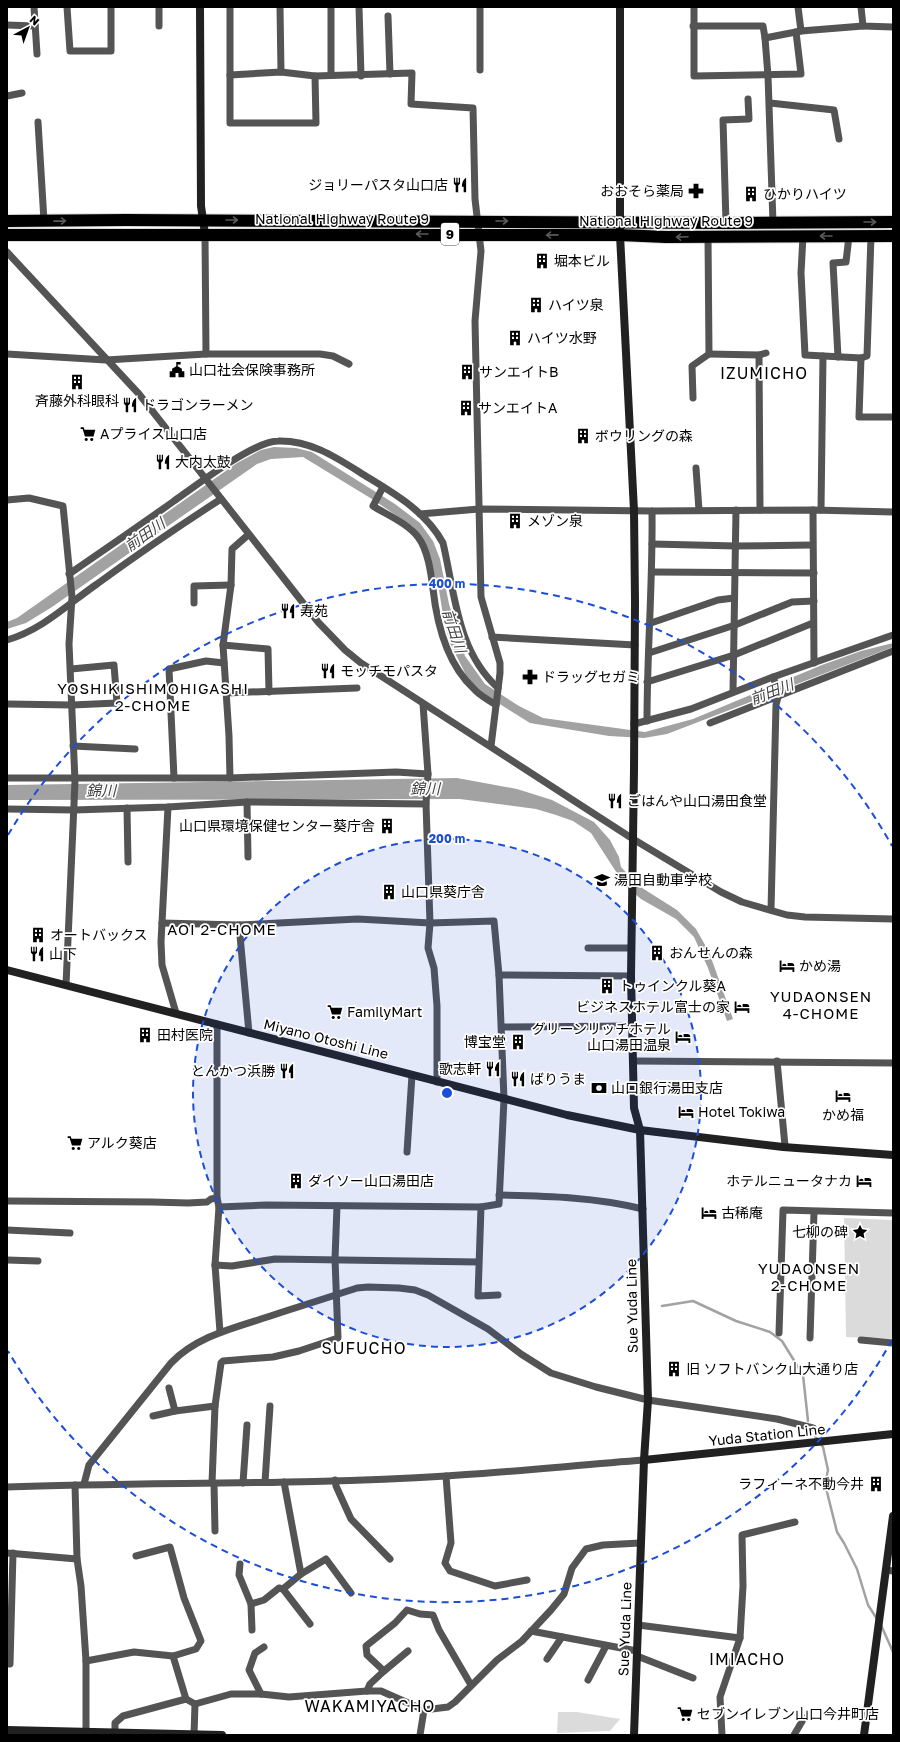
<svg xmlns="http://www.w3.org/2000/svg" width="900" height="1742" viewBox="0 0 900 1742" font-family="'Golos Text','Noto Sans JP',sans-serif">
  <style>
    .green { fill: #dbdbdb }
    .water { fill: #a2a2a2 }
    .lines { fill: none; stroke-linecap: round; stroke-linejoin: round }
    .stream { stroke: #a2a2a2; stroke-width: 2.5 }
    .highway-casing { stroke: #dbdbdb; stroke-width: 14 }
    .street { stroke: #545454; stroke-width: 7 }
    .secondary { stroke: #212121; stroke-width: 8 }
    .highway { stroke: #000; stroke-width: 12 }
    .oneway { stroke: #595959 }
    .ring { fill: none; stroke: #1d4ed8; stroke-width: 2; stroke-dasharray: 7 5 }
    .labels { text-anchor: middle; stroke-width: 3.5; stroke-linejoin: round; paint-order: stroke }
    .shield { fill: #fff; stroke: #4c4c4c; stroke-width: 1 }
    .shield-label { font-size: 13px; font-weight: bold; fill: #000 }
    .poi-label { font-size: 14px; fill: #000; stroke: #fff; text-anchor: start }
    .street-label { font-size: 14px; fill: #000; stroke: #fff }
    .water-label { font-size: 15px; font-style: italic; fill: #434343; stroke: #fff }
    .neighbourhood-label { font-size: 15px; letter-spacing: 1px; fill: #000; stroke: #fff }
    .quarter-label { font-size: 16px; letter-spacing: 1px; fill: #000; stroke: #fff }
    .centre { fill: #1d4ed8; stroke: #fff; stroke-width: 2 }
    .ring-label { font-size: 12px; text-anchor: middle; font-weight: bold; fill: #1d4ed8; stroke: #fff; stroke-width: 3.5; stroke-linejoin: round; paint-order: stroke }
  </style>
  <rect width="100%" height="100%" fill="#fff"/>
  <g class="green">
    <polygon points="844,1218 893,1220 893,1339 846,1337"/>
    <polygon points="558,1712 577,1712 620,1719 610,1731 557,1733"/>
  </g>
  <g class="water">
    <polygon points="274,447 296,448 312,452 395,504 420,523 433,541 440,559 449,604 465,656 485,684 519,706 543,718 645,732 693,719 822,665 861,651 893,643 893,647 667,734 644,738 609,736 530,723 484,694 469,681 450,643 444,621 439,590 422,537 412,526 372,499 303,457 271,459 257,464 52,607 26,623 7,629 7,622 17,618 237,463 261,450"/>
    <polygon points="457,778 517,789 552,800 594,822 610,840 619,857 621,867 639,886 677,910 696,929 709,952 733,1019 727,1021 708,968 694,937 676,919 641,899 629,889 622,881 591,833 573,821 556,815 536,809 460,799 7,800 7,785"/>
  </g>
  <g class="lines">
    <g class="stream">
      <polyline points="662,1306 693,1301 736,1321 770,1332 782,1341 803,1375 808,1421"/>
      <polyline points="815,1436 823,1447 828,1470 825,1484 837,1532 844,1543 857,1569 868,1605 877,1619"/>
      <polyline points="881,1625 893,1652"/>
    </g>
    <defs>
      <g id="highway">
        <polyline points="7,221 126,220 730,223 893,222"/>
        <polyline points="7,235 620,235 666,237 893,236"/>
      </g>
    </defs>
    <use href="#highway" class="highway-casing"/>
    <g class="street">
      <polyline points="34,7 37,54"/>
      <polyline points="67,7 70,51 111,51 111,7"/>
      <polyline points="159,7 159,26"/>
      <polyline points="230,7 230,123 316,123 315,76"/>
      <polyline points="280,7 281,72"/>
      <polyline points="331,7 331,75"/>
      <polyline points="359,7 361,76"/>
      <polyline points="480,7 480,70"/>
      <polyline points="694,7 694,76 801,74 796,32"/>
      <polyline points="798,7 801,31"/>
      <polyline points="861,7 863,26 893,27"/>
      <polyline points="388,16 390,74"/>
      <polyline points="7,25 35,26"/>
      <polyline points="693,26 763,26 765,38 768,76 773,223"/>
      <polyline points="765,38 801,31 863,26"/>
      <polyline points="230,75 281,72 315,76 412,73 411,104 473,108 475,199 481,251 475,321 481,597 500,663 500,673 491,746"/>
      <polyline points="7,96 22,93"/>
      <polyline points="770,103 834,110 839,139"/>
      <polyline points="38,122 44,221"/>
      <polyline points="726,223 723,120 749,119 748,99"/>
      <polyline points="205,234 206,354"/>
      <polyline points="803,236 801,273 805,355 861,358 867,356 871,236"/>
      <polyline points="7,252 139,394 318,622 345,650 361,663 633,839 721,892 742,902 787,915 805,917 893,919"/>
      <polyline points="7,354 106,360 206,354 320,354 333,356 349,364"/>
      <polyline points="709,354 759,355 766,353"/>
      <polyline points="759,355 760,510"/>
      <polyline points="838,357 833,263 846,262 849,236"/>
      <polyline points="861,358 859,417 893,417"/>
      <polyline points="693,398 692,366 709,354 708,236"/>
      <polyline points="696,468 699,510"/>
      <path d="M383,487L373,506C387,515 407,523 418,537C428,550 431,573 433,589C437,625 447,664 474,689C480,696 489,700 496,705"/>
      <polyline points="7,500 29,498 63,506 72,597 69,644 75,781 66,985"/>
      <polyline points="813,510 814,663"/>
      <polyline points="821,510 823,356"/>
      <polyline points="420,514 479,509 652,511 813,510 893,512"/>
      <polyline points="652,544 736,546 812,545"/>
      <polyline points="652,572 814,573"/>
      <path d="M69,574C104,550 139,526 174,501C195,486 254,441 278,441C313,440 340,460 369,478C397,495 427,513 443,543C455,594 457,651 498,688"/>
      <polyline points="194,603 194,586 231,585"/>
      <polyline points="651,623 718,600 734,598"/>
      <polyline points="492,637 635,645"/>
      <path d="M7,640C42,630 68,604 97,584C138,554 179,526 221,499"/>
      <polyline points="223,645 268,649 269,692"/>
      <polyline points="649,653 735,625 792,602 814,601"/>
      <polyline points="647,682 734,655 813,623"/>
      <polyline points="733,692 736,510"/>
      <polyline points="226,693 357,688"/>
      <polyline points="7,704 72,705 117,703 114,665 71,669"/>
      <polyline points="423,704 428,774 426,804 430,923 428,948 434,968 437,1006 437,1082"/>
      <path d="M647,721C647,651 653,581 652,511"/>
      <polyline points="710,723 893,651"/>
      <polyline points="634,724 691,709 773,677 893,635"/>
      <polyline points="73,746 135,749"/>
      <polyline points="7,778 230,778 396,772 428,774"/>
      <polyline points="174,778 169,669 206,661 224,663"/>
      <polyline points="230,778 229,736 223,645 231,585 232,549 248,535"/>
      <polyline points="247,802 248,857"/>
      <polyline points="168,807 161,942 162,965 176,1013"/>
      <polyline points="127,808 128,862"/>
      <polyline points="7,809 74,810 168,807 247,802 426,804"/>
      <polyline points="771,910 776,705 779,693 773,677"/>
      <polyline points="162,923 239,925 358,919 430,923 494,921 499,975"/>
      <polyline points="239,925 249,1033"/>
      <polyline points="588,948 631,948"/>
      <polyline points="217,1024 217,1198 219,1207 215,1265 220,1332"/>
      <polyline points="502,1027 633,1026"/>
      <polyline points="633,1061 893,1063"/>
      <polyline points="777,1061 785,1146"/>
      <polyline points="407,1152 412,1075"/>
      <path d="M499,1195C547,1196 596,1197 643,1209"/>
      <polyline points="7,1201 152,1202 188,1203 207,1202 211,1199 217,1198"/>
      <polyline points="219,1207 266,1205 481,1207 499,1204 504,1099 499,975 631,976"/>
      <polyline points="481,1207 478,1296 498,1295"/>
      <polyline points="7,1230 70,1233"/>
      <polyline points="7,1260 38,1261"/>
      <polyline points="215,1265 232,1266 275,1259 478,1262"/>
      <polyline points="779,1333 783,1210 893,1213"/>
      <polyline points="810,1338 814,1212"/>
      <polyline points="861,1340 893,1343"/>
      <polyline points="169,1388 175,1411"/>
      <polyline points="153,1416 175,1411 215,1406"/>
      <polyline points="446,1476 451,1543 445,1563 450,1571 495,1586 527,1580"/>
      <polyline points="335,1480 336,1486 351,1519 390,1559"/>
      <polyline points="265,1482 270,1406"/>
      <polyline points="212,1483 215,1406 221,1363 223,1361 273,1357 299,1351 338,1338 335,1259 337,1206"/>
      <polyline points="214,1483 215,1531"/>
      <polyline points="243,1483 247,1425"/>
      <path d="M84,1484L89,1465L171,1363C194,1339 226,1330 258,1320C291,1309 324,1299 357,1288L368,1287L399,1288L415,1290L428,1295L488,1329L521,1354L551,1373L596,1387L648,1400L777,1419L813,1428"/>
      <polyline points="75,1485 77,1559 81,1586 86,1661 86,1735"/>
      <path d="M7,1487C153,1482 300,1485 446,1476C512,1472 578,1465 644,1460"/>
      <polyline points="7,1553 77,1559"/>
      <polyline points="240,1564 239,1575 251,1604 264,1600 279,1588 283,1589 301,1574 284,1482"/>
      <polyline points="886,1570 893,1571"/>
      <polyline points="301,1574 326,1559 351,1593"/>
      <polyline points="283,1589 310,1624"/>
      <polyline points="251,1604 252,1630"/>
      <polyline points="638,1625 740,1638"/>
      <polyline points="531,1631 637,1651"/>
      <polyline points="173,1656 186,1699"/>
      <polyline points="637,1656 693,1678"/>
      <polyline points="547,1659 562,1637"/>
      <polyline points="86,1661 134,1652 173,1656 196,1649 201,1641 184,1598 170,1547 136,1556"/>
      <polyline points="7,1664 10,1664 13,1553"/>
      <polyline points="384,1671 408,1651"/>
      <polyline points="588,1680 606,1646"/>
      <polyline points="367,1691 370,1684 384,1671 367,1655 366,1646 395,1623 407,1610 420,1614 433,1615 439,1630 471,1685"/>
      <polyline points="261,1694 249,1670 255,1653 264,1647"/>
      <polyline points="115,1732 115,1723 123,1716 186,1699 195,1704 231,1694 261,1694 289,1697 367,1691 381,1691 424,1710 448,1707 455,1702 497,1660 522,1641 551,1610 564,1594 572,1568 586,1549 603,1545 640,1543"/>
      <polyline points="194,1735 195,1704"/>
      <polyline points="420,1735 424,1710"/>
      <polyline points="722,1735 720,1697 740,1638 743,1586 742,1535 795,1522"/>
      <polyline points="794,1735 804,1718"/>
    </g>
    <g class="secondary">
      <polyline points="200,7 201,206 205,234"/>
      <polyline points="620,7 620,235 634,511 635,602 634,770 631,976 634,1108 640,1130 648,1400 644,1460 634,1735"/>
      <polyline points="7,970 567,1115 640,1130 783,1147 893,1155"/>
      <polyline points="644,1460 893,1434"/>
      <polyline points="7,1730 222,1735"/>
      <polyline points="864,1735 893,1516"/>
    </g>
    <use href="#highway" class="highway"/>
  </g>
  <defs><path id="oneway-shaft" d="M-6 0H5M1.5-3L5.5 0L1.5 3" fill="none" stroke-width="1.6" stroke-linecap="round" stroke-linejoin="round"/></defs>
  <g class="oneway">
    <use href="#oneway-shaft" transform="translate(232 220)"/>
    <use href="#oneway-shaft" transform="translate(60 221) rotate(-1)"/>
    <use href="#oneway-shaft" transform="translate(502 221)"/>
    <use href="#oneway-shaft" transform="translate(870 222)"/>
    <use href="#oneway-shaft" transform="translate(422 234) rotate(-180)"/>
    <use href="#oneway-shaft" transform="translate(552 235) rotate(179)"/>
    <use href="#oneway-shaft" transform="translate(826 236) rotate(-180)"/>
    <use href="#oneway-shaft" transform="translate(682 237) rotate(178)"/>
  </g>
  <circle cx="447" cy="1093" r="254" fill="#1d4ed8" fill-opacity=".12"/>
  <g class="ring">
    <circle cx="447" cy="1093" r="254"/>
    <path d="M892 1340A509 509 0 0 1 8 1351M8 835A509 509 0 0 1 892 846"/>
  </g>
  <defs>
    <symbol id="restaurant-bare" viewBox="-9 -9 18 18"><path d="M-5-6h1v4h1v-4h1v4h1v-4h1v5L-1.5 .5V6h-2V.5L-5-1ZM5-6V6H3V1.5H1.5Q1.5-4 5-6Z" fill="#000" stroke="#fff" stroke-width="2.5" paint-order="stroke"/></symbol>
    <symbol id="pharmacy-bare" viewBox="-9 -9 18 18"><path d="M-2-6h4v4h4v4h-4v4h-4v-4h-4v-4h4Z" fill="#000" stroke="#fff" stroke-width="2.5" paint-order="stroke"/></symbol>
    <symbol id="building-bare" viewBox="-9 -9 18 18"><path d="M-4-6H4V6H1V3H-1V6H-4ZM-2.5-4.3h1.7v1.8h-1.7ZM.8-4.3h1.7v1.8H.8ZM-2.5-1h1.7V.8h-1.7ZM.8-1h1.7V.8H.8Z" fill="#000" stroke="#fff" stroke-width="2.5" paint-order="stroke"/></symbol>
    <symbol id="civic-bare" viewBox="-9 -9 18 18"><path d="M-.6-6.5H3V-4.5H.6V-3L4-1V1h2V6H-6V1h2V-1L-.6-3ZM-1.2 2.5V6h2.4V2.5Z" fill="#000" stroke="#fff" stroke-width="2.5" paint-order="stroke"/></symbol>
    <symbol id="supermarket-bare" viewBox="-9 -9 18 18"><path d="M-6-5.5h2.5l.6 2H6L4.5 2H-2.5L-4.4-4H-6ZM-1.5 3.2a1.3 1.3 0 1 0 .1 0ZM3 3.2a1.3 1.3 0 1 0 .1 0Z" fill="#000" stroke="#fff" stroke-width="2.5" paint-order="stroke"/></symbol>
    <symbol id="school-bare" viewBox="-9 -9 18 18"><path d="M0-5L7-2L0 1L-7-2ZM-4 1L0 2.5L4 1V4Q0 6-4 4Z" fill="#000" stroke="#fff" stroke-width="2.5" paint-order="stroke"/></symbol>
    <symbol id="hotel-bare" viewBox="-9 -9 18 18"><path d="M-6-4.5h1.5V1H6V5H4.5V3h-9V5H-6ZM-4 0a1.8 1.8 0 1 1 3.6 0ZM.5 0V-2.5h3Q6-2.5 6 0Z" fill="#000" stroke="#fff" stroke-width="2.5" paint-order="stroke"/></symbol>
    <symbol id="bank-bare" viewBox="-9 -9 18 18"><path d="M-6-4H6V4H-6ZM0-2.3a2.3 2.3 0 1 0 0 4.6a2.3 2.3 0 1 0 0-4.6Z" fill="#000" stroke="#fff" stroke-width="2.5" paint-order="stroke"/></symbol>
    <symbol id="sight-bare" viewBox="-9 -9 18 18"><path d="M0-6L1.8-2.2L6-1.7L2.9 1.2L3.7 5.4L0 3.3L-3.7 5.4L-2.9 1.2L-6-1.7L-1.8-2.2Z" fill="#000" stroke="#fff" stroke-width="2.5" paint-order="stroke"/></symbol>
  </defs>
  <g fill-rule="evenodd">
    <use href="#restaurant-bare" x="449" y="174" width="22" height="22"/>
    <use href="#pharmacy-bare" x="685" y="180" width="22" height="22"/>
    <use href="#building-bare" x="740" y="183" width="22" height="22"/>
    <use href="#building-bare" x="531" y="250" width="22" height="22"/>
    <use href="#building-bare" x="525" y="294" width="22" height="22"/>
    <use href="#building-bare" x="504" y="327" width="22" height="22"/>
    <use href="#civic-bare" x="166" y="359" width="22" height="22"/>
    <use href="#building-bare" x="456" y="361" width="22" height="22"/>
    <use href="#building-bare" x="66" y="371" width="22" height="22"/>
    <use href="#restaurant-bare" x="119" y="394" width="22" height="22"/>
    <use href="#building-bare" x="455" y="397" width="22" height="22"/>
    <use href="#supermarket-bare" x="77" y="423" width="22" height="22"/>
    <use href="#building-bare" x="572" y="425" width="22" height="22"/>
    <use href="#restaurant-bare" x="152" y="451" width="22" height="22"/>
    <use href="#building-bare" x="504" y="510" width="22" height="22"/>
    <use href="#restaurant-bare" x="277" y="600" width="22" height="22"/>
    <use href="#restaurant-bare" x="317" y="660" width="22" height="22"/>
    <use href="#pharmacy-bare" x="519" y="666" width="22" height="22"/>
    <use href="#restaurant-bare" x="604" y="790" width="22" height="22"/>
    <use href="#building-bare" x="376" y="815" width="22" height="22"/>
    <use href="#school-bare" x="591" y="869" width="22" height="22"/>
    <use href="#building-bare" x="378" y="881" width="22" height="22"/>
    <use href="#building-bare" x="27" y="924" width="22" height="22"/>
    <use href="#building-bare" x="646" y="942" width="22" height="22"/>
    <use href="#restaurant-bare" x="26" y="943" width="22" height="22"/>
    <use href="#hotel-bare" x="776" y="955" width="22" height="22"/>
    <use href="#building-bare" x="596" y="975" width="22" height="22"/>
    <use href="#hotel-bare" x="731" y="996" width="22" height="22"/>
    <use href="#supermarket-bare" x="324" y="1001" width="22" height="22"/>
    <use href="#building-bare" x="134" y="1024" width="22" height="22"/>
    <use href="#hotel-bare" x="672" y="1026" width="22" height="22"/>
    <use href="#building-bare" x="507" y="1031" width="22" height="22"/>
    <use href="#restaurant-bare" x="482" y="1058" width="22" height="22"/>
    <use href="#restaurant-bare" x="276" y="1060" width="22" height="22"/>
    <use href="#restaurant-bare" x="507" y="1068" width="22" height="22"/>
    <use href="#bank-bare" x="588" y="1077" width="22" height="22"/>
    <use href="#hotel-bare" x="832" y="1085" width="22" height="22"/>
    <use href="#hotel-bare" x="675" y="1101" width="22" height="22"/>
    <use href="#supermarket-bare" x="64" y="1132" width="22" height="22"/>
    <use href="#building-bare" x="285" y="1170" width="22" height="22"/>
    <use href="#hotel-bare" x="853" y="1170" width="22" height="22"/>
    <use href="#hotel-bare" x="698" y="1202" width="22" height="22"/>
    <use href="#sight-bare" x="849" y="1221" width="22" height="22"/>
    <use href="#building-bare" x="663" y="1358" width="22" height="22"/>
    <use href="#building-bare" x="865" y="1473" width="22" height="22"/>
    <use href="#supermarket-bare" x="674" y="1703" width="22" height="22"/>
  </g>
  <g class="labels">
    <rect class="shield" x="441" y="223" width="18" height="22" rx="3"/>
    <g class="shield-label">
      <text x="450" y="239">9</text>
    </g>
    <g class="poi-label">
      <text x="448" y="190" text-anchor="end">ジョリーパスタ山口店</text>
      <text x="684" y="196" text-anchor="end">おおそら薬局</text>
      <text x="763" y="199">ひかりハイツ</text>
      <text x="554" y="266">堀本ビル</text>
      <text x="548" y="310">ハイツ泉</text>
      <text x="527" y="343">ハイツ水野</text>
      <text x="189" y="375">山口社会保険事務所</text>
      <text x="479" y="377">サンエイトB</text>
      <text x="77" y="406" text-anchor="middle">斉藤外科眼科</text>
      <text x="142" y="410">ドラゴンラーメン</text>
      <text x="478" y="413">サンエイトA</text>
      <text x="100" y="439">Aプライス山口店</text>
      <text x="595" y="441">ボウリングの森</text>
      <text x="175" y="467">大内太鼓</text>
      <text x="527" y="526">メゾン泉</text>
      <text x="300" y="616">寿苑</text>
      <text x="340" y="676">モッチモパスタ</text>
      <text x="542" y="682">ドラッグセガミ</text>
      <text x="627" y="806">ごはんや山口湯田食堂</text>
      <text x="375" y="831" text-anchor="end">山口県環境保健センター葵庁舎</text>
      <text x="614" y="885">湯田自動車学校</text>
      <text x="401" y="897">山口県葵庁舎</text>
      <text x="50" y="940">オートバックス</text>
      <text x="669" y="958">おんせんの森</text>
      <text x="49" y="959">山下</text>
      <text x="799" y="971">かめ湯</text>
      <text x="619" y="991">トゥインクル葵A</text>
      <text x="730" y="1012" text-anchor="end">ビジネスホテル富士の家</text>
      <text x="347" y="1017">FamilyMart</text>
      <text x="671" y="1034" text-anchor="end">グリーンリッチホテル<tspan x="671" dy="16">山口湯田温泉</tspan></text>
      <text x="157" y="1040">田村医院</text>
      <text x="506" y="1047" text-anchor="end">博宝堂</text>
      <text x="481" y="1074" text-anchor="end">歌志軒</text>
      <text x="275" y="1076" text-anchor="end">とんかつ浜勝</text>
      <text x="530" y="1084">ばりうま</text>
      <text x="611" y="1093">山口銀行湯田支店</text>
      <text x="698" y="1117">Hotel Tokiwa</text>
      <text x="843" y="1120" text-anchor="middle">かめ福</text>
      <text x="87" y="1148">アルク葵店</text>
      <text x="308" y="1186">ダイソー山口湯田店</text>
      <text x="852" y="1186" text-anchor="end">ホテルニュータナカ</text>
      <text x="721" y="1218">古稀庵</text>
      <text x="848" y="1237" text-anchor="end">七柳の碑</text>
      <text x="686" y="1374">旧 ソフトバンク山大通り店</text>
      <text x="864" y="1489" text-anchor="end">ラフィーネ不動今井</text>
      <text x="697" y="1719">セブンイレブン山口今井町店</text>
    </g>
    <g class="street-label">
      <text x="342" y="224">National Highway Route 9</text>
      <text x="666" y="226">National Highway Route 9</text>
      <text transform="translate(326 1039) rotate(14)" y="5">Miyano Otoshi Line</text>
      <text transform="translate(632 1306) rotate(-91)" y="5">Sue Yuda Line</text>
      <text transform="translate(767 1435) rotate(-6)" y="5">Yuda Station Line</text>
      <text transform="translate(625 1629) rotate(-88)" y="5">Sue Yuda Line</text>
    </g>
    <g class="water-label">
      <text transform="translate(145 535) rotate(-35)" y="5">前田川</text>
      <text transform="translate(454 631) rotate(72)" y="5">前田川</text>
      <text transform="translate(772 692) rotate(-21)" y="5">前田川</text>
      <text x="425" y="794">錦川</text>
      <text x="101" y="796">錦川</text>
    </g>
    <g class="neighbourhood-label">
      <text x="153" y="694">YOSHIKISHIMOHIGASHI<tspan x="153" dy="17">2-CHOME</tspan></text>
      <text x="222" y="935">AOI 2-CHOME</text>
      <text x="821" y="1002">YUDAONSEN<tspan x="821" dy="17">4-CHOME</tspan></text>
      <text x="809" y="1274">YUDAONSEN<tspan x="809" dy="17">2-CHOME</tspan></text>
    </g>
    <g class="quarter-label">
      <text x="764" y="379">IZUMICHO</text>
      <text x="364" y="1354">SUFUCHO</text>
      <text x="747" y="1665">IMIACHO</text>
      <text x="370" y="1712">WAKAMIYACHO</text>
    </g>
  </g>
  <circle cx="447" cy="1093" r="6" class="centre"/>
  <g class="ring-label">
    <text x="447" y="588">400 m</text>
    <text x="447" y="843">200 m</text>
  </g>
  <rect width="900" height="1742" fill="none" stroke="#000000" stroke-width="16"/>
  <g transform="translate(28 28) rotate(41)" stroke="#ffffff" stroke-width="3" paint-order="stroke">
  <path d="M0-3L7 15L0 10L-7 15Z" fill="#000000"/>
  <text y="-6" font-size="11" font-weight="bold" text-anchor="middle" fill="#000000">N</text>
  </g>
</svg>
